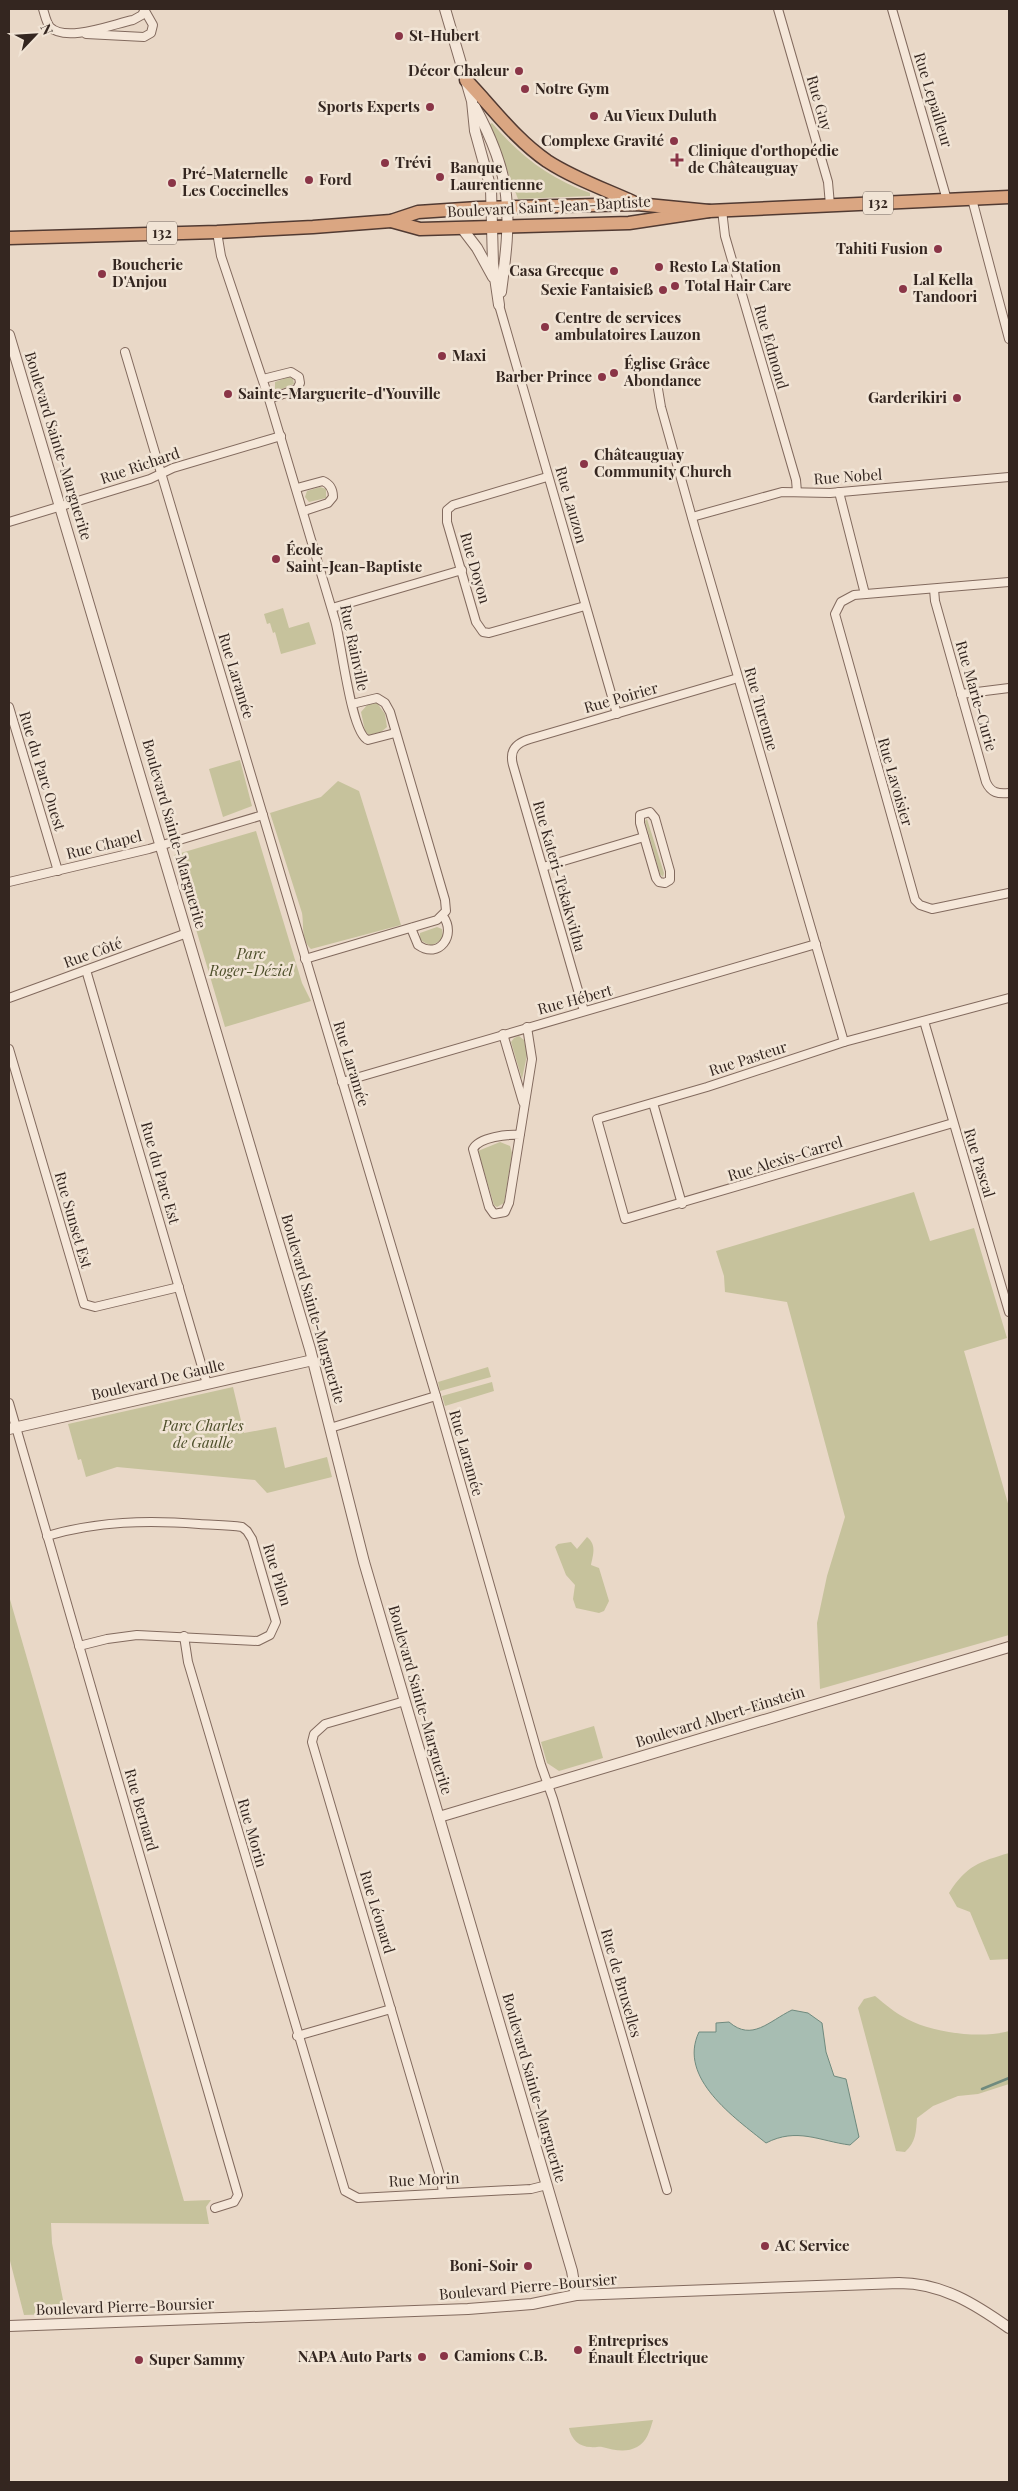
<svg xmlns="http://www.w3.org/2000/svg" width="1018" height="2491" viewBox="0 0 1018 2491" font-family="'Playfair Display',serif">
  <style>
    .green { fill: #c6c29c }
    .water { fill: #a7bdb2; stroke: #6f8a7e }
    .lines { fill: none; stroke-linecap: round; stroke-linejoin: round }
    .stream { stroke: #6f8a7e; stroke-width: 2.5 }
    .minor-casing { stroke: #826a5e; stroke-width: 10 }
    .tertiary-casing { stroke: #826a5e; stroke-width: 12 }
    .trunk-casing { stroke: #513a32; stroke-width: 15 }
    .minor { stroke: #f5e7d9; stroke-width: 8 }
    .tertiary { stroke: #f5e7d9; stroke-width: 10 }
    .trunk { stroke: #daa682; stroke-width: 12 }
    .poi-dot { fill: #8a3547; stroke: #f1e4d5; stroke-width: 2 }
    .labels { text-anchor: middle; stroke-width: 5; stroke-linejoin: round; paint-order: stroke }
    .shield { fill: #f1e4d5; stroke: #6d5f56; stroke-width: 1 }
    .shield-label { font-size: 14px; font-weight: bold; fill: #342620 }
    .poi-label { font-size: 15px; font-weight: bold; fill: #342620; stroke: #f1e4d5; text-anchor: start }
    .street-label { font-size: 15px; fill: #342620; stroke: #f1e4d5 }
    .park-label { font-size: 15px; font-style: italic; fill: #4c4e29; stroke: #f1e4d5 }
  </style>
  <rect width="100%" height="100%" fill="#e9d8c7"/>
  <g class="green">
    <path d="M492,123C519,155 550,179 590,193V196L518,199L490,124Z"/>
    <polygon points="289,377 293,379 294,384 279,390 275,389 275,382"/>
    <polygon points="320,487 326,489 326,498 309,502 305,497 307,491"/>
    <polygon points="283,608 289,628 309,622 316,644 281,654 275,632 273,633 270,623 267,624 264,614"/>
    <polygon points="377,703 385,714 387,727 381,732 369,735 365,731 361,712 368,704"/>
    <polygon points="240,760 252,806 223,817 209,769"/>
    <path d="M338,781L359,791L401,925L311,949C301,940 304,925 302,913L270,813L321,797Z"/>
    <polygon points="647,819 664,873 663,877 660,874 645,821"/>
    <polygon points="256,831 302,983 311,1001 225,1027 174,855"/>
    <polygon points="437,927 442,929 443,939 431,946 420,940 420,933"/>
    <polygon points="519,1036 524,1040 527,1055 522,1079 511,1042 514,1038"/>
    <polygon points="500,1142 510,1146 512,1153 504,1203 497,1207 494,1205 478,1151"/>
    <polygon points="914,1192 930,1241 974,1228 1007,1338 964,1351 1009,1507 1009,1635 820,1689 817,1623 827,1576 845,1517 787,1302 725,1292 724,1276 716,1251"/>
    <polygon points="488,1367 491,1377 440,1391 438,1382"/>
    <polygon points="492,1382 494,1391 445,1406 442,1396"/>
    <polygon points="233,1387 244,1433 276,1427 285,1468 327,1457 332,1477 267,1493 255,1480 117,1467 86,1477 81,1459 78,1460 68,1424"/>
    <path d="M587,1537C597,1545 593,1555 591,1565L599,1568L609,1601L604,1611L599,1613L576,1608L573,1599L575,1585L566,1575L555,1547L558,1544L571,1542L577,1549Z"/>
    <polygon points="9,1596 184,2201 211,2200 206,2207 209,2224 51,2223 52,2243 64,2305 55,2306 57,2314 24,2315 9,2257"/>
    <polygon points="594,1726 603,1758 559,1771 547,1763 541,1742"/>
    <path d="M1009,1853V1959L990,1960L970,1912L957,1907L949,1893C967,1865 979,1862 1009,1853Z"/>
    <path d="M875,1996C885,2004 895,2013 907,2019C933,2033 981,2039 1009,2031V2084L978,2094L958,2096L933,2106L917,2118C916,2132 916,2142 905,2152L896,2151L858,2008L864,1999Z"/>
    <path d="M653,2420C650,2430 647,2442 637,2447C626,2453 614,2450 602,2447C599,2446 595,2448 591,2447C579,2447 571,2439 569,2428Z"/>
  </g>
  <path class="water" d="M792,2010L808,2013L822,2023L826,2052L834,2076L846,2079L859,2137L850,2145C819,2141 797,2127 766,2143C735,2118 677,2078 699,2032H716V2023L729,2022C752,2042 769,2021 792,2010Z"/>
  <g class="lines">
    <polyline class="stream" points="982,2089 1009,2078"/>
    <defs>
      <g id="minor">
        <path d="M43,9C45,15 46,22 50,27C66,43 113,24 133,20L142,15L145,9"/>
        <polyline points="778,9 828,182 830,205"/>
        <polyline points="892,9 947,200"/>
        <polyline points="86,34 144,37 151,33 153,25 145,11"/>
        <polyline points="972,199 1009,339"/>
        <polyline points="722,210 725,236 796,480 797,492"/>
        <path d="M217,232L221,256L269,399L335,620C341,639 351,735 368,740L395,733"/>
        <polyline points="499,305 617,714"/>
        <polyline points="125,352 436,1396 541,1765 553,1799 667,2190"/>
        <polyline points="263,379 291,372 299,377 300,383 297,389 269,399"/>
        <polyline points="657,383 661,407 696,532 844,1042"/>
        <polyline points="547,477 453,505 447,510 447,522 476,622 483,632 489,633 585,606"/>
        <path d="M297,488L323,481C330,484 333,489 333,497L328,503L304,511"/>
        <polyline points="839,492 865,594"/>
        <polyline points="692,517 782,492 830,493 1009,477"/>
        <polyline points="9,522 150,479 173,468 281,436"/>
        <polyline points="1009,582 854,595 841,602 835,614 915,900 920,905 932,909 1009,893"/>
        <path d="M934,589L935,601L986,782C991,793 998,794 1009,793"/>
        <polyline points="332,608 462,570"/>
        <polyline points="961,694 1009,688"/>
        <polyline points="9,707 58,871"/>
        <polygon points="650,812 655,818 670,871 670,880 665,883 659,882 656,878 640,823 640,815"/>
        <polyline points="543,867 644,837"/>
        <polyline points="9,882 149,849 263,815"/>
        <path d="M411,928L418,945C439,960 457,935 443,916"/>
        <polyline points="305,959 437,920 446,911 445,900 390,712 385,703 377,698 352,704"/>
        <polyline points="86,970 207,1384"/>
        <polyline points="9,998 187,933"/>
        <path d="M584,1011L513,765C509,750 516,743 530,739L738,678"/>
        <polyline points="924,1021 1009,1312"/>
        <polyline points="503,1034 523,1102"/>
        <polyline points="9,1049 84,1304 95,1307 179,1287"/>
        <polyline points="342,1082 816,944"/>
        <polyline points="653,1103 682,1204"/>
        <polyline points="953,1123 625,1219 597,1119 707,1087 844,1042 1009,998"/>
        <path d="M520,1135C508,1134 479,1137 473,1149L489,1207L494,1214L505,1212L509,1203L532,1059L527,1027"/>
        <polyline points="9,1403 238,2195 234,2202 215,2208"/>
        <polyline points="330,1428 436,1396"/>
        <path d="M47,1536C98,1521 148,1520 199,1524C213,1525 228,1525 242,1527L247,1531L252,1539L276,1622L270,1635L258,1641L137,1635L107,1639L79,1646"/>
        <polyline points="184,1636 188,1662 345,2191 358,2198 531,2189 547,2185"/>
        <polyline points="405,1701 325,1724 314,1734 312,1742 441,2179 443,2193"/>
        <polyline points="297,2036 391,2009"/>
      </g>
      <g id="tertiary">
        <polyline points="445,9 472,101 475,131 491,189 493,264 499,305"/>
        <path d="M475,107C489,133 503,165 506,195C510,226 505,261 501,292"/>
        <polyline points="461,227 477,248 493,277"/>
        <polyline points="9,335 310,1349 364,1562 572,2271 576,2295"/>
        <polyline points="9,1429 313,1360"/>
        <polyline points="439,1817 1009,1647"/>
        <path d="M9,2326L468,2309L532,2304L576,2295L899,2283C942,2283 975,2304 1009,2328"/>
      </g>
      <g id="trunk">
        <path d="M466,80C492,107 515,139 547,161C573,178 604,189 633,202"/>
        <polyline points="391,221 420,229 629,223 709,211 1009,197"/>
        <polyline points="9,238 217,232 313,227 391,221 418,212 478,208 637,204 709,211"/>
      </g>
    </defs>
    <use href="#minor" class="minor-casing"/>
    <use href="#tertiary" class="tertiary-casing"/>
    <use href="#trunk" class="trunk-casing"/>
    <use href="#minor" class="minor"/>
    <use href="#tertiary" class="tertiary"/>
    <use href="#trunk" class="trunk"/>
  </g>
  <g class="poi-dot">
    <circle cx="399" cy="36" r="5"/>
    <circle cx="519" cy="71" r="5"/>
    <circle cx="525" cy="89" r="5"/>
    <circle cx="430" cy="107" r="5"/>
    <circle cx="594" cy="116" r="5"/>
    <circle cx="674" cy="141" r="5"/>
    <path d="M674.5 152.5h5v5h5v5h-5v5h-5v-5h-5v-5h5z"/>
    <circle cx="385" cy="163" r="5"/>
    <circle cx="440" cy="177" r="5"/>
    <circle cx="309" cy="180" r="5"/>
    <circle cx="172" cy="183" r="5"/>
    <circle cx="938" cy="249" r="5"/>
    <circle cx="659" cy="267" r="5"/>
    <circle cx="614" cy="271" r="5"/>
    <circle cx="102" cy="274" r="5"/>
    <circle cx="675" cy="286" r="5"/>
    <circle cx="903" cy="289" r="5"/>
    <circle cx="663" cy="290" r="5"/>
    <circle cx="545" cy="327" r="5"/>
    <circle cx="442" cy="356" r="5"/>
    <circle cx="614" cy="373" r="5"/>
    <circle cx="602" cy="377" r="5"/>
    <circle cx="228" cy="394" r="5"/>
    <circle cx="957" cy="398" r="5"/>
    <circle cx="584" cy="464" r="5"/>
    <circle cx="276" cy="559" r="5"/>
    <circle cx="765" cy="2246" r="5"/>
    <circle cx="528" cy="2266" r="5"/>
    <circle cx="578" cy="2350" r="5"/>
    <circle cx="444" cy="2356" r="5"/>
    <circle cx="422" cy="2357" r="5"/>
    <circle cx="139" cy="2360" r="5"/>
  </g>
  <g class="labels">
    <g class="shield">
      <rect x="863" y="191.5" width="30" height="23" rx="4"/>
      <rect x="147" y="221.5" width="30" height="23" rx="4"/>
    </g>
    <g class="shield-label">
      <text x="878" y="208">132</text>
      <text x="162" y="238">132</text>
    </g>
    <g class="poi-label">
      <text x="409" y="41">St-Hubert</text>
      <text x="509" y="76" text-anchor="end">Décor Chaleur</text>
      <text x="535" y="94">Notre Gym</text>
      <text x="420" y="112" text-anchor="end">Sports Experts</text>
      <text x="604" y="121">Au Vieux Duluth</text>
      <text x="664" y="146" text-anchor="end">Complexe Gravité</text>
      <text x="688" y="156">Clinique d'orthopédie<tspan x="688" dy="17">de Châteauguay</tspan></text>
      <text x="395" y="168">Trévi</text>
      <text x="450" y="173">Banque<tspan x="450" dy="17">Laurentienne</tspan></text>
      <text x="182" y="179">Pré-Maternelle<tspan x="182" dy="17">Les Coccinelles</tspan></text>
      <text x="319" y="185">Ford</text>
      <text x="928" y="254" text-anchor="end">Tahiti Fusion</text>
      <text x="112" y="270">Boucherie<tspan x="112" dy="17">D'Anjou</tspan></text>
      <text x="669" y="272">Resto La Station</text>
      <text x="604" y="276" text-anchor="end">Casa Grecque</text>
      <text x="913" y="285">Lal Kella<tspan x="913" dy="17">Tandoori</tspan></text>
      <text x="685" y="291">Total Hair Care</text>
      <text x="653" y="295" text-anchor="end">Sexie Fantaisieß</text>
      <text x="555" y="323">Centre de services<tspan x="555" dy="17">ambulatoires Lauzon</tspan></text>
      <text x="452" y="361">Maxi</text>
      <text x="624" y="369">Église Grâce<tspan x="624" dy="17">Abondance</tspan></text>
      <text x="592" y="382" text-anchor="end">Barber Prince</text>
      <text x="238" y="399">Sainte-Marguerite-d'Youville</text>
      <text x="947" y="403" text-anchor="end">Garderikiri</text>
      <text x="594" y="460">Châteauguay<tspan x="594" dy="17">Community Church</tspan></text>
      <text x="286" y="555">École<tspan x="286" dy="17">Saint-Jean-Baptiste</tspan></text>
      <text x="775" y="2251">AC Service</text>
      <text x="518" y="2271" text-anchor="end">Boni-Soir</text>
      <text x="588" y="2346">Entreprises<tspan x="588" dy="17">Énault Électrique</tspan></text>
      <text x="454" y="2361">Camions C.B.</text>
      <text x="412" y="2362" text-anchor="end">NAPA Auto Parts</text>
      <text x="149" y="2365">Super Sammy</text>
    </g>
    <g class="street-label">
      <text transform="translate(933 100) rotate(73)" y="5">Rue Lepailleur</text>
      <text transform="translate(819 103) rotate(74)" y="5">Rue Guy</text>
      <text transform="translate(549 207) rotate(-3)" y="5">Boulevard Saint-Jean-Baptiste</text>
      <text transform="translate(771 347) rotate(74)" y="5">Rue Edmond</text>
      <text transform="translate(58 446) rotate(73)" y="5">Boulevard Sainte-Marguerite</text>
      <text transform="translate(140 466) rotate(-19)" y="5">Rue Richard</text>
      <text transform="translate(848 477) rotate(-4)" y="5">Rue Nobel</text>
      <text transform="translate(571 505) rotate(74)" y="5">Rue Lauzon</text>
      <text transform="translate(475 568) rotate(74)" y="5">Rue Doyon</text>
      <text transform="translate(354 648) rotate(78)" y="5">Rue Rainville</text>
      <text transform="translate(236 676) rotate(73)" y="5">Rue Laramée</text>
      <text transform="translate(976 696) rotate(74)" y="5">Rue Marie-Curie</text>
      <text transform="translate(621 698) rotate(-16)" y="5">Rue Poirier</text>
      <text transform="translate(761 709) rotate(74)" y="5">Rue Turenne</text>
      <text transform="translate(42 771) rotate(73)" y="5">Rue du Parc Ouest</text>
      <text transform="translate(895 782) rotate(74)" y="5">Rue Lavoisier</text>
      <text transform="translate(174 834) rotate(74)" y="5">Boulevard Sainte-Marguerite</text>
      <text transform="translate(104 845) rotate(-14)" y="5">Rue Chapel</text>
      <text transform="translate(559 876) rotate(74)" y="5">Rue Kateri-Tekakwitha</text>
      <text transform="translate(93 953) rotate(-20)" y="5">Rue Côté</text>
      <text transform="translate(575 1000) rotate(-15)" y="5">Rue Hébert</text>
      <text transform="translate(748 1059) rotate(-18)" y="5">Rue Pasteur</text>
      <text transform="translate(351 1064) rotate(73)" y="5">Rue Laramée</text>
      <text transform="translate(785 1159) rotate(-17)" y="5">Rue Alexis-Carrel</text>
      <text transform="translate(979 1163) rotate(73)" y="5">Rue Pascal</text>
      <text transform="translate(160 1173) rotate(74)" y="5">Rue du Parc Est</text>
      <text transform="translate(73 1220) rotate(74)" y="5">Rue Sunset Est</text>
      <text transform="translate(313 1309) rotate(74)" y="5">Boulevard Sainte-Marguerite</text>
      <text transform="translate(158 1380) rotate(-13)" y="5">Boulevard De Gaulle</text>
      <text transform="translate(466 1453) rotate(74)" y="5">Rue Laramée</text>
      <text transform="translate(277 1575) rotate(73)" y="5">Rue Pilon</text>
      <text transform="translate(420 1700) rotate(74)" y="5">Boulevard Sainte-Marguerite</text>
      <text transform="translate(720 1717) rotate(-17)" y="5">Boulevard Albert-Einstein</text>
      <text transform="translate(141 1810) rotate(74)" y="5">Rue Bernard</text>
      <text transform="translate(252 1833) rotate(74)" y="5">Rue Morin</text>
      <text transform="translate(377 1912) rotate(73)" y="5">Rue Léonard</text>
      <text transform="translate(621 1983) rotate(74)" y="5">Rue de Bruxelles</text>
      <text transform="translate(534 2088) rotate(74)" y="5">Boulevard Sainte-Marguerite</text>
      <text transform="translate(424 2180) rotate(-3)" y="5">Rue Morin</text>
      <text transform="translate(528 2287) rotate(-5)" y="5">Boulevard Pierre-Boursier</text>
      <text transform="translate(125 2307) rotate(-2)" y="5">Boulevard Pierre-Boursier</text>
    </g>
    <g class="park-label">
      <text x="251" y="959">Parc<tspan x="251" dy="17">Roger-Déziel</tspan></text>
      <text x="203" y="1431">Parc Charles<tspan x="203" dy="17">de Gaulle</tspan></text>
    </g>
  </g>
  <rect width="1018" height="2491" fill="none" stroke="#342620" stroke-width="20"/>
  <g transform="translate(35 35) rotate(65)" stroke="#f1e4d5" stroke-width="4" paint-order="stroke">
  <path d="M0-4L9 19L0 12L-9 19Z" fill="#342620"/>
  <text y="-8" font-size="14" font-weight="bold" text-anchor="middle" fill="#342620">N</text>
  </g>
</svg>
